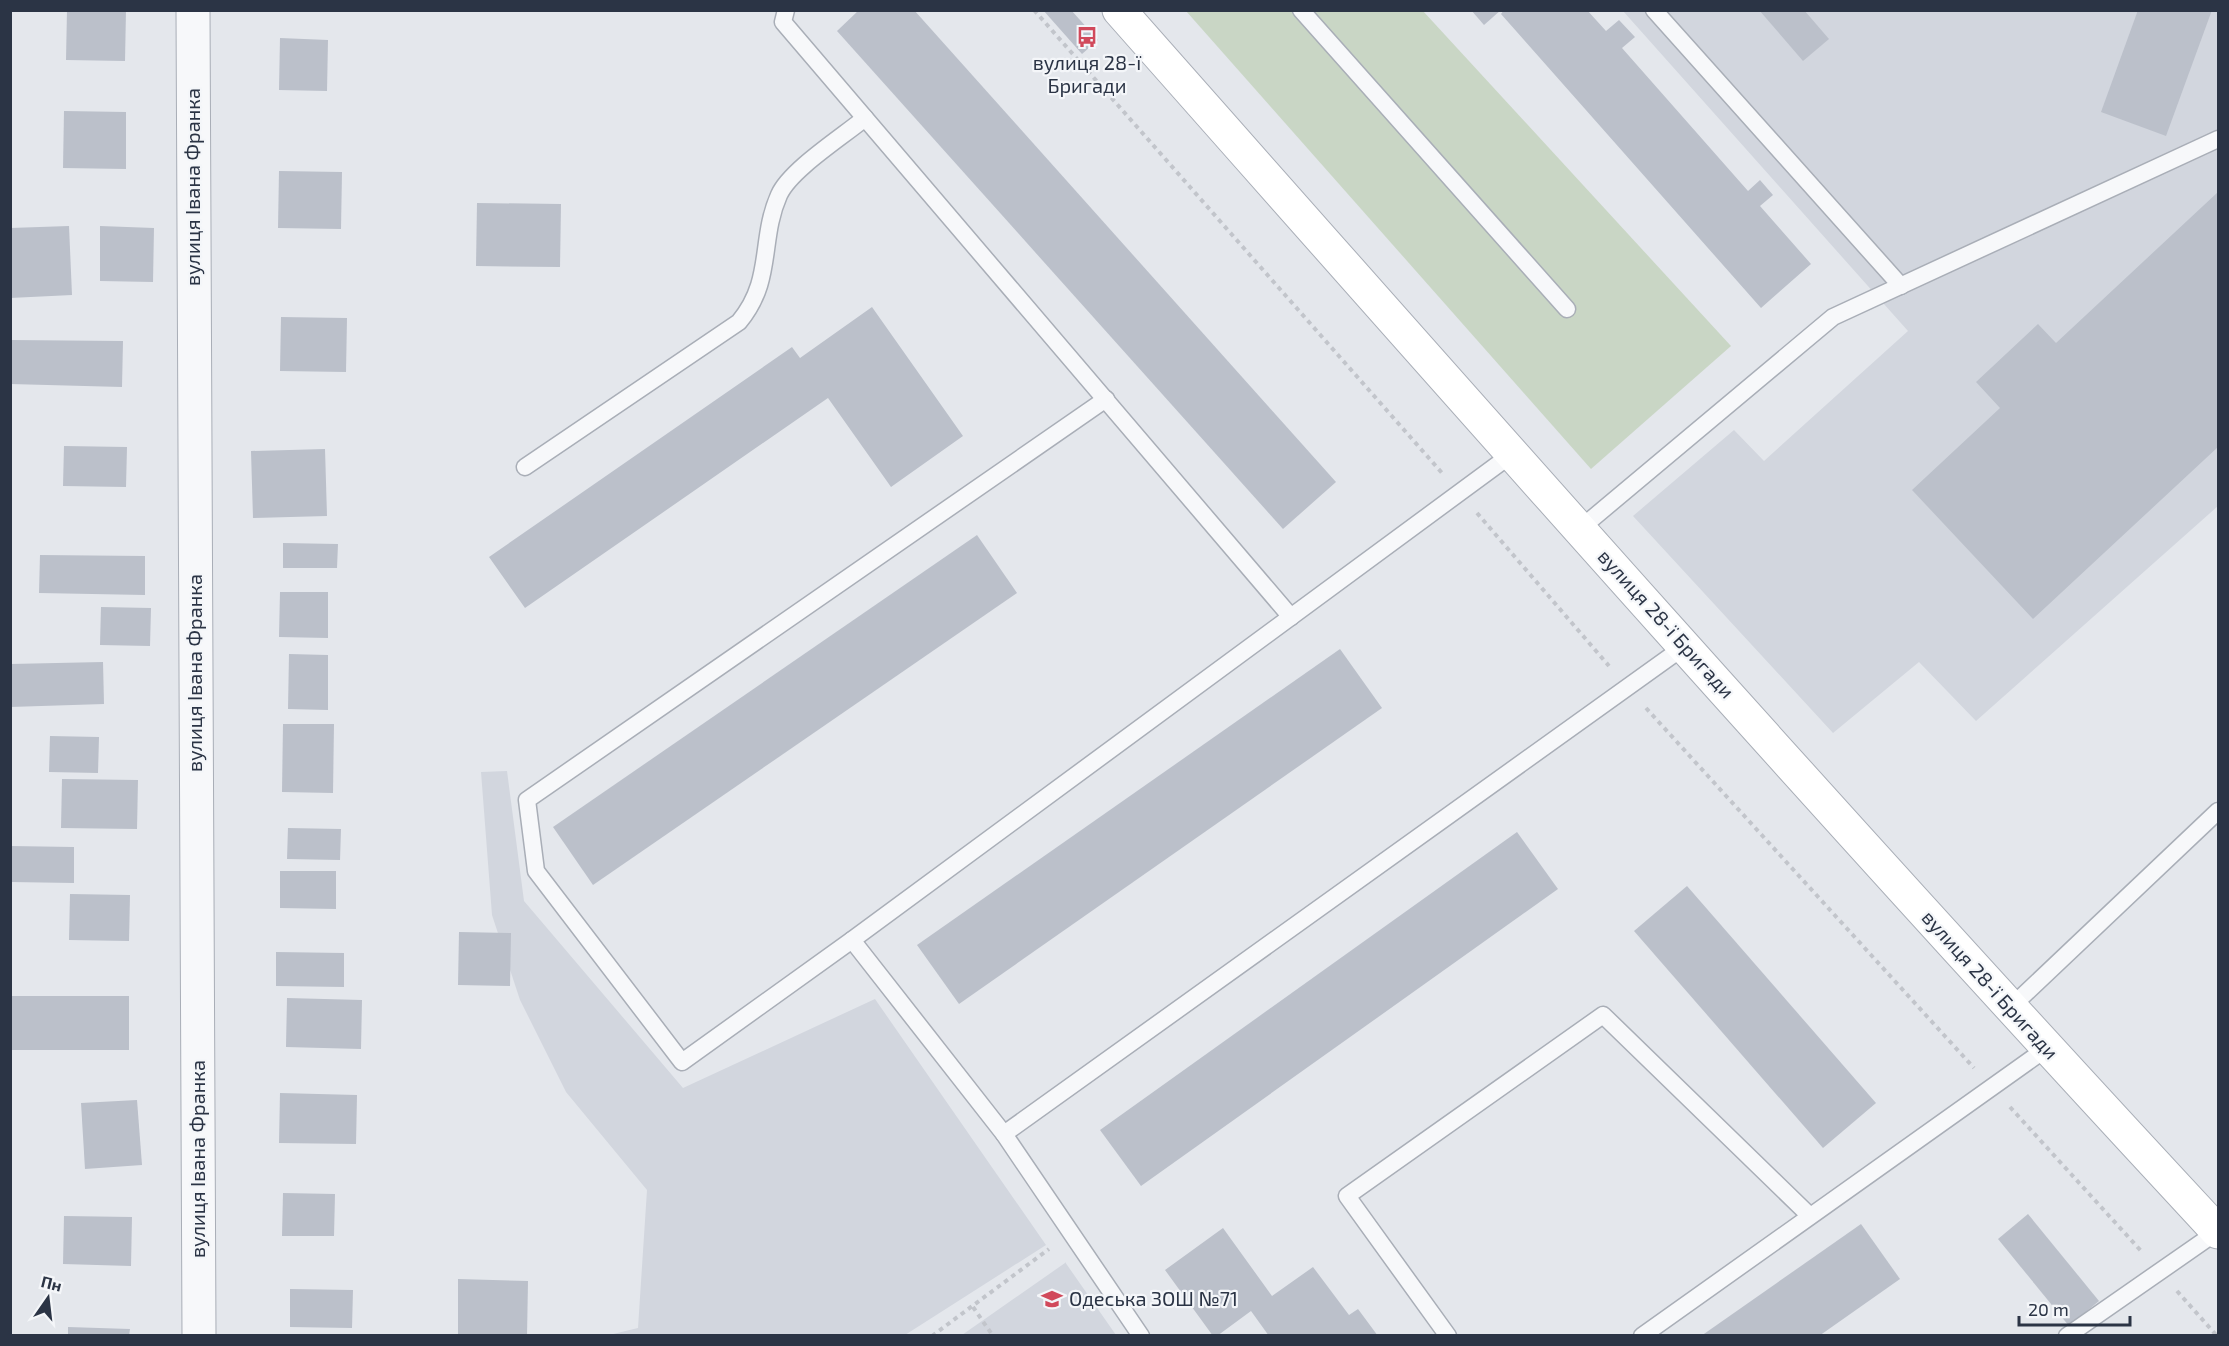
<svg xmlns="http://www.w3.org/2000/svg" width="2229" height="1346" viewBox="0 0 2229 1346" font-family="'Exo 2',sans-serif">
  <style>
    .built { fill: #d2d6de }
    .green { fill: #c9d6c5 }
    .building { fill: #bbc0ca }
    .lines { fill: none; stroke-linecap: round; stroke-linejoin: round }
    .lane-casing { stroke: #a9aeb7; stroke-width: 19 }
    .street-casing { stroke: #a9aeb7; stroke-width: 35 }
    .secondary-casing { stroke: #a9aeb7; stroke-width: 35 }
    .path { stroke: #c2c5cb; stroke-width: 4; stroke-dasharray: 4.5 4.5; stroke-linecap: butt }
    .lane { stroke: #f7f8fa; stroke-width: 16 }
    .street { stroke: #f7f8fa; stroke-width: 33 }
    .secondary { stroke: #fff; stroke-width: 33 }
    .labels { text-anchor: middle; stroke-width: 4.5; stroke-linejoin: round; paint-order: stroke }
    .poi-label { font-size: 20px; fill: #2b3445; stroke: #f4f6f9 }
    .street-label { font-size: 20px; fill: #2b3445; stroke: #f4f6f9 }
  </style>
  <rect width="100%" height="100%" fill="#e4e7ec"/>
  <g class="built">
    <polygon points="1623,11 2218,11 2218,506 1976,721 1919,662 1833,733 1633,516 1734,430 1764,461 1908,331"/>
    <polygon points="507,771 524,901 683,1088 875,999 1046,1245 905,1335 609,1335 638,1328 647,1190 566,1092 520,1000 492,915 481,772"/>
    <polygon points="1065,1262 1116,1335 962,1335 1065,1263"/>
  </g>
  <polygon class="green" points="1186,11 1423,11 1731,346 1591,469"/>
  <g class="building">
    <polygon points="67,10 126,10 125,61 66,60"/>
    <polygon points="859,10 914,10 1336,482 1283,529 837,31"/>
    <polygon points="1043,10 1071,10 1098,40 1082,54"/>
    <polygon points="1471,10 1501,10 1484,25"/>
    <polygon points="1504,10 1587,10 1606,31 1619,20 1635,37 1622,48 1748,191 1760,180 1773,195 1760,206 1811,264 1761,308 1501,14"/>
    <polygon points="1759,10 1804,10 1829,39 1803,61"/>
    <polygon points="2138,10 2212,10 2166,136 2101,112"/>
    <polygon points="280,38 328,40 327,91 279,90"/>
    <polygon points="64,111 126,112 126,169 63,168"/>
    <polygon points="279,171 342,172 341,229 278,228"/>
    <polygon points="2218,192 2218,447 2033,619 1912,490 2000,408 1976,382 2038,324 2056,343"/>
    <polygon points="477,203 561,204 560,267 476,266"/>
    <polygon points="69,226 72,295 10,298 10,228"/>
    <polygon points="100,226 154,228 153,282 100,281"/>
    <polygon points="872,307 963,436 891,487 828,398 525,608 489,557 792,347 800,358"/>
    <polygon points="281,317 347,318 346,372 280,371"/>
    <polygon points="10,340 123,341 122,387 10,384"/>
    <polygon points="64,446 127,447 126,487 63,486"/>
    <polygon points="325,449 327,516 253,518 251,451"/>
    <polygon points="977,535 1017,593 593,885 553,827"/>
    <polygon points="283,543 338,544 337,568 283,568"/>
    <polygon points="40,555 145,556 145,595 39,593"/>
    <polygon points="280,592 328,592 328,638 279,637"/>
    <polygon points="101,607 151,608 150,646 100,645"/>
    <polygon points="1340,649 1382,708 959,1004 917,945"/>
    <polygon points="289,654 328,655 328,710 288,709"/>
    <polygon points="103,662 104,704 10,707 10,664"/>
    <polygon points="283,724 334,724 333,793 282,792"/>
    <polygon points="50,736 99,737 98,773 49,772"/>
    <polygon points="62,779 138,780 137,829 61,828"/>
    <polygon points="288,828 341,829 340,860 287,859"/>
    <polygon points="1517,832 1558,889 1141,1186 1100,1130"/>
    <polygon points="10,846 74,847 74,883 10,882"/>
    <polygon points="280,871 336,871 336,909 280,908"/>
    <polygon points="1687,886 1876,1103 1823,1148 1634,931"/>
    <polygon points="70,894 130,895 129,941 69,940"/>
    <polygon points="459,932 511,933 510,986 458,985"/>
    <polygon points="276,952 344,953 344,987 276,986"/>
    <rect x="10" y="996" width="119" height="54"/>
    <polygon points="287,998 362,1000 361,1049 286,1047"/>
    <polygon points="280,1093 357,1095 356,1144 279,1143"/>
    <polygon points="137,1100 142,1165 85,1169 81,1103"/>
    <polygon points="283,1193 335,1194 334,1236 282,1236"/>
    <polygon points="2028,1214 2099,1301 2069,1326 1998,1239"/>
    <polygon points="64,1216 132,1217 131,1266 63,1264"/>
    <polygon points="1861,1224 1900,1279 1819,1336 1701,1336"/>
    <polygon points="1223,1228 1272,1296 1313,1267 1349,1315 1358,1309 1378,1336 1269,1336 1251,1311 1217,1336 1213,1336 1165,1270"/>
    <polygon points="458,1279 528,1281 527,1336 458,1336"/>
    <polygon points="290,1289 353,1290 352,1328 290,1327"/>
    <polygon points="68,1327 130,1329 129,1336 68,1336"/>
  </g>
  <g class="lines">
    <defs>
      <g id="lane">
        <polyline points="786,10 783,22 1291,617"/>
        <polyline points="1301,10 1567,309"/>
        <polyline points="1654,10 1901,286"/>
        <polyline points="1106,399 527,800 536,871 682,1062 852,940 1512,454"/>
        <path d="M525,467L739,322C774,280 759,240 779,195C790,170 842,137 865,118"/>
        <polyline points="1581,528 1833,317 2218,139"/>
        <polyline points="852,940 1004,1134 1141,1336"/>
        <polyline points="2010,1008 2218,811"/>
        <polyline points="1004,1134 1685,646"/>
        <polyline points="1448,1336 1347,1196 1603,1015 1810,1216"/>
        <polyline points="1642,1336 2047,1048"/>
        <polyline points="2067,1336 2218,1231"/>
      </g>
      <polyline id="street" points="193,10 199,1336"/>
      <path id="secondary" d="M1119,10C1482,421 1845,831 2218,1232"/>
    </defs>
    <use href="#lane" class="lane-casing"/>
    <use href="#street" class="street-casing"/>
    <use href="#secondary" class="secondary-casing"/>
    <g class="path">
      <polyline points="1034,10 1442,473"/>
      <polyline points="1477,513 1609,666"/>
      <polyline points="1646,708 1974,1068"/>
      <polyline points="2010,1107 2142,1252"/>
      <polyline points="2177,1291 2217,1336"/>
      <polyline points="973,1307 993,1336"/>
      <polyline points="932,1336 1049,1249"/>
    </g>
    <use href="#lane" class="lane"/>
    <use href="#street" class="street"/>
    <use href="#secondary" class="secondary"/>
  </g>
  <defs>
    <symbol id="bus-bare" viewBox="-9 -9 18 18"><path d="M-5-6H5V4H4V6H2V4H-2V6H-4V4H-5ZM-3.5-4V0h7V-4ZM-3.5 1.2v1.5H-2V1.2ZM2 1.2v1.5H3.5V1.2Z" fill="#d1495b" stroke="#f4f6f9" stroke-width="2.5" paint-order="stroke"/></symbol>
    <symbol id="school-bare" viewBox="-9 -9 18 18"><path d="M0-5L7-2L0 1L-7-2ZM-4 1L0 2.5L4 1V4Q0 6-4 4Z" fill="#d1495b" stroke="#f4f6f9" stroke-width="2.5" paint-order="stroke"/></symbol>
  </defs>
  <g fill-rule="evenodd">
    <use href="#bus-bare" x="1072" y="22" width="30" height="30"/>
    <use href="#school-bare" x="1037" y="1284" width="30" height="30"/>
  </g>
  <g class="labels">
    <g class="poi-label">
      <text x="1087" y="70">вулиця 28-ї<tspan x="1087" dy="23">Бригади</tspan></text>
      <text x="1069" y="1306" text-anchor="start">Одеська ЗОШ №71</text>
    </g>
    <g class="street-label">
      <text transform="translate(193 187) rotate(-90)" y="7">вулиця Івана Франка</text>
      <text transform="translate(1666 624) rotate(48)" y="7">вулиця 28-ї Бригади</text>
      <text transform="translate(195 673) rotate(-90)" y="7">вулиця Івана Франка</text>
      <text transform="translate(1990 985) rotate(48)" y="7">вулиця 28-ї Бригади</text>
      <text transform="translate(198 1159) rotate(-90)" y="7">вулиця Івана Франка</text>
    </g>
  </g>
  <rect width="2229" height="1346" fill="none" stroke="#2b3445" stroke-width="24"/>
  <g transform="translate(48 1298) rotate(14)" stroke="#f4f6f9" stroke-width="4.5" paint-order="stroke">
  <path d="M0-4.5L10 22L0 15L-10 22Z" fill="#2b3445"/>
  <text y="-9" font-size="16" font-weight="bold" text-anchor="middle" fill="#2b3445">Пн</text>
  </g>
  <path d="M2019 1316v9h111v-9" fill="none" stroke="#2b3445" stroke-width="3"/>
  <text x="2028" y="1316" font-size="18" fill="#2b3445" stroke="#f4f6f9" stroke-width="4.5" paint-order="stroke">20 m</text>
</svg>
